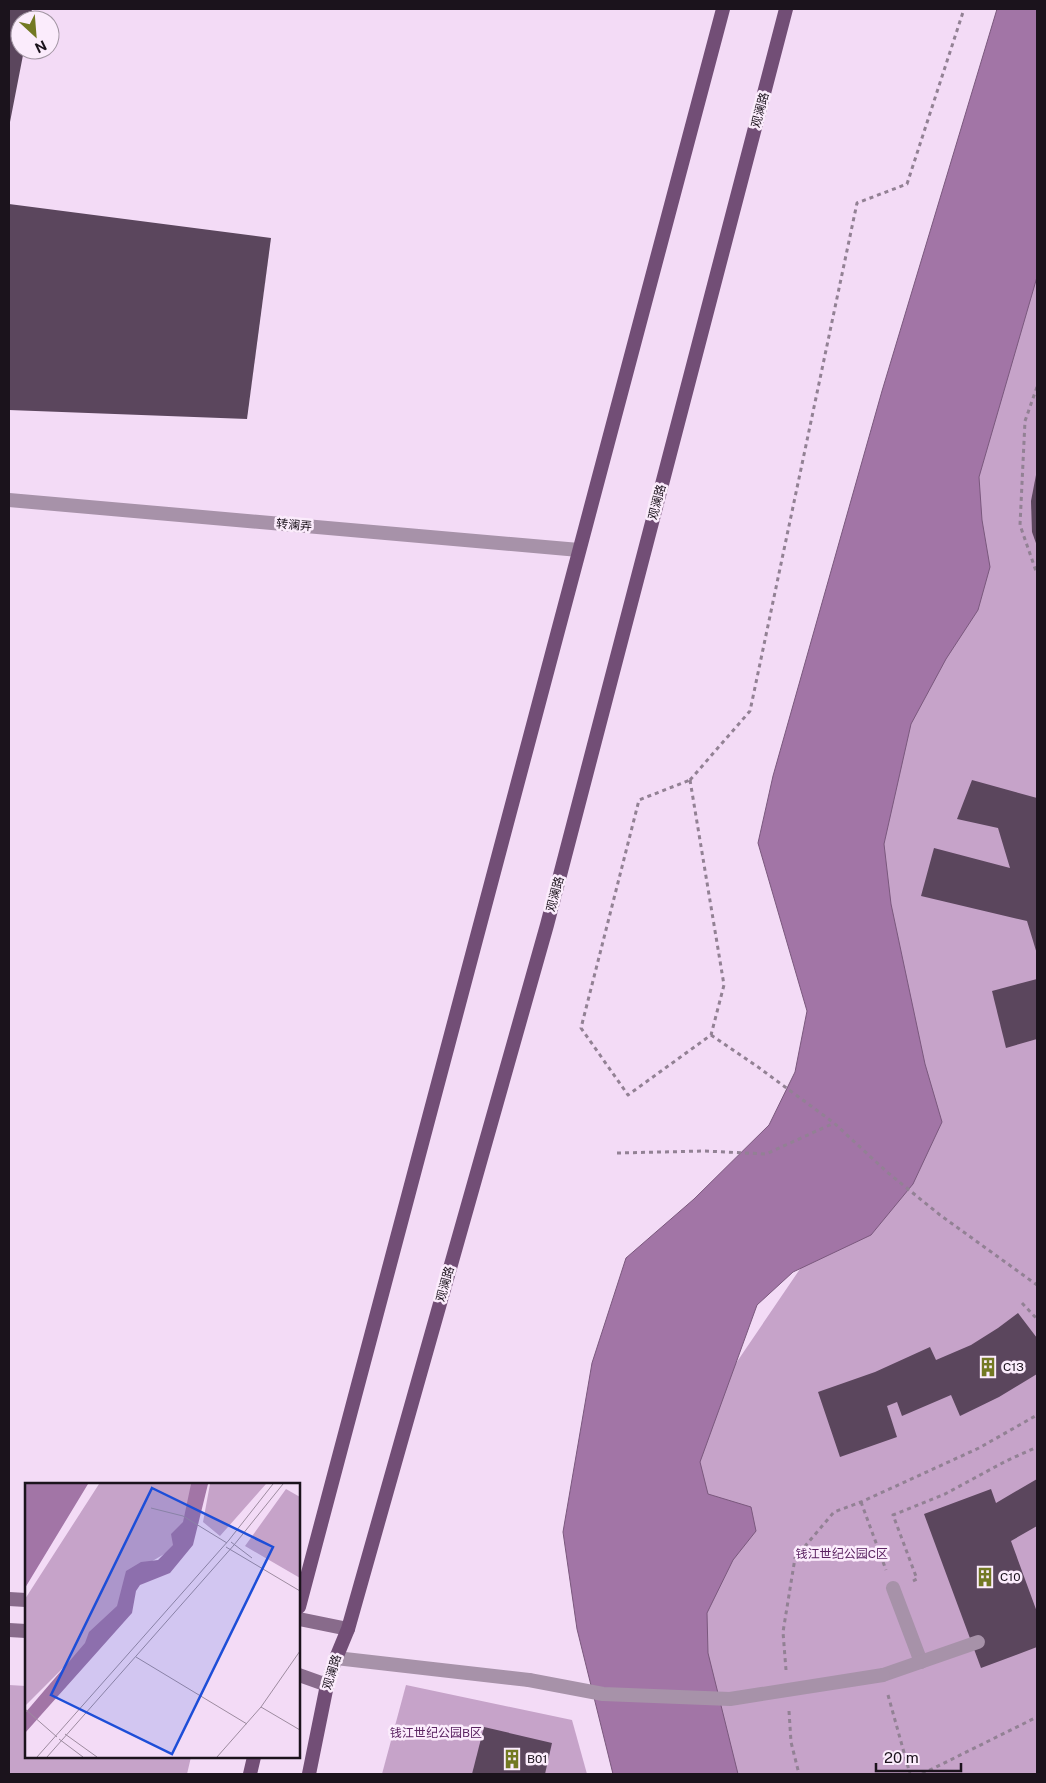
<svg xmlns="http://www.w3.org/2000/svg" width="1046" height="1783" viewBox="0 0 1046 1783" font-family="'Public Sans','Noto Sans SC',sans-serif">
  <style>
    .green { fill: #c6a3c9 }
    .water { fill: #a275a6; stroke: #7a587d }
    .building { fill: #5b465d }
    .lines { fill: none; stroke-linecap: round; stroke-linejoin: round }
    .path { stroke: #928194; stroke-width: 3; stroke-dasharray: 4 4; stroke-linecap: butt }
    .service { stroke: #a792a9; stroke-width: 14 }
    .minor { stroke: #a792a9; stroke-width: 14 }
    .secondary { stroke: #886b8b; stroke-width: 14 }
    .primary { stroke: #724e76; stroke-width: 14 }
    .service-bridge { stroke: #a792a9; stroke-width: 14 }
    .labels { text-anchor: middle; stroke-width: 5; stroke-linejoin: round; paint-order: stroke }
    .street-label { font-size: 12px; fill: #1b131c; stroke: #fbecfc }
    .poi-label { font-size: 12px; fill: #1b131c; stroke: #fbecfc; text-anchor: start }
    .park-label { font-size: 12px; fill: #5a2260; stroke: #fbecfc }
    .inset-road { fill: none; stroke: #9d8b9f; stroke-width: 1 }
    .view { fill: #1d4ed8; fill-opacity: 0.15; stroke: #1d4ed8; stroke-width: 2.5 }
    .inset-edge { fill: none; stroke: #1b131c; stroke-width: 2.5 }
  </style>
  <rect width="100%" height="100%" fill="#f3dbf6"/>
  <g class="green">
    <polygon points="1037,268 1037,1774 704,1774 630,1519 904,1116 862,863"/>
    <polygon points="9,1685 26,1686 26,1757 191,1757 187,1774 9,1774"/>
    <polygon points="406,1685 572,1720 587,1774 382,1774"/>
  </g>
  <polygon class="water" points="997,9 1037,9 1037,277 979,477 982,520 990,567 978,610 946,659 911,724 884,844 891,904 925,1064 942,1122 913,1184 871,1235 793,1272 757,1305 700,1462 708,1494 751,1507 756,1531 733,1560 707,1613 708,1653 738,1774 613,1774 577,1629 563,1532 592,1363 626,1258 694,1199 769,1125 795,1072 807,1011 758,843 773,776 882,391"/>
  <g class="building">
    <polygon points="9,9 32,9 30,20 20,20 20,50 24,50 10,122"/>
    <polygon points="9,204 271,238 247,419 9,410"/>
    <polygon points="1036,475 1037,475 1037,546 1032,532 1031,501"/>
    <polygon points="972,780 1037,798 1037,954 1027,921 921,896 934,848 1010,868 998,828 957,819"/>
    <polygon points="1037,979 1037,1039 1006,1048 992,991"/>
    <polygon points="1018,1313 1037,1338 1037,1374 999,1397 960,1416 951,1395 902,1416 897,1402 887,1406 897,1437 840,1457 818,1392 875,1372 930,1347 936,1360 971,1345 998,1328"/>
    <polygon points="1037,1479 1037,1526 1011,1541 1037,1612 1037,1647 981,1668 924,1514 991,1489 996,1503"/>
    <polygon points="484,1727 552,1743 545,1774 472,1774"/>
  </g>
  <g class="lines">
    <g class="path">
      <polyline points="1037,387 1025,421 1020,525 1037,574"/>
      <polyline points="690,780 750,711 857,203 907,184 964,9"/>
      <polygon points="690,780 724,985 711,1035 628,1095 581,1028 639,800"/>
      <polyline points="711,1035 758,1067 834,1123 887,1172 940,1215 1037,1285"/>
      <polyline points="617,1153 705,1151 766,1154 834,1123"/>
      <polyline points="1022,1303 1037,1319"/>
      <polyline points="861,1502 886,1570"/>
      <polyline points="913,1581 917,1579 893,1515 945,1494 1006,1461 1037,1447"/>
      <polyline points="786,1670 783,1632 795,1558 834,1512 861,1502 979,1448 1037,1415"/>
      <polyline points="888,1695 910,1774"/>
      <polyline points="789,1711 791,1742 799,1774"/>
      <polyline points="922,1774 1037,1717"/>
    </g>
    <g class="service">
      <polyline points="893,1588 921,1662"/>
      <polyline points="336,1658 529,1680"/>
      <polyline points="883,1675 978,1642"/>
    </g>
    <polyline class="minor" points="9,500 579,550"/>
    <g class="secondary">
      <polyline points="9,1599 26,1600"/>
      <polyline points="299,1619 348,1629"/>
      <polyline points="9,1630 26,1631"/>
      <polyline points="299,1675 327,1685"/>
    </g>
    <g class="primary">
      <polyline points="299,1607 723,9"/>
      <polyline points="250,1774 254,1757"/>
      <polyline points="309,1774 327,1685 336,1658 348,1629 547,925 786,9"/>
    </g>
    <polyline class="service-bridge" points="529,1680 603,1694 730,1699 883,1675"/>
  </g>
  <defs>
    <symbol id="building-bare" viewBox="-9 -9 18 18"><path d="M-4-6H4V6H1V3H-1V6H-4ZM-2.5-4.3h1.7v1.8h-1.7ZM.8-4.3h1.7v1.8H.8ZM-2.5-1h1.7V.8h-1.7ZM.8-1h1.7V.8H.8Z" fill="#737923" stroke="#fbecfc" stroke-width="2.5" paint-order="stroke"/></symbol>
  </defs>
  <g fill-rule="evenodd">
    <use href="#building-bare" x="974" y="1353" width="28" height="28"/>
    <use href="#building-bare" x="971" y="1563" width="28" height="28"/>
    <use href="#building-bare" x="498" y="1745" width="28" height="28"/>
  </g>
  <g class="labels">
    <g class="street-label">
      <text transform="translate(760 110) rotate(-75)" y="4">观澜路</text>
      <text transform="translate(657 502) rotate(-75)" y="4">观澜路</text>
      <text transform="translate(294 525) rotate(5)" y="4">转澜弄</text>
      <text transform="translate(555 894) rotate(-75)" y="4">观澜路</text>
      <text transform="translate(445 1284) rotate(-74)" y="4">观澜路</text>
      <text transform="translate(332 1672) rotate(-73)" y="4">观澜路</text>
    </g>
    <g class="poi-label">
      <text x="1003" y="1371">C13</text>
      <text x="1000" y="1581">C10</text>
      <text x="527" y="1763">B01</text>
    </g>
    <g class="park-label">
      <text x="842" y="1558">钱江世纪公园C区</text>
      <text x="436" y="1737">钱江世纪公园B区</text>
    </g>
  </g>
  <g transform="translate(25 1483)">
    <rect width="275" height="275" fill="#f3dbf6"/>
    <path d="M74,1H172L160,59L105,91L96,122L67,156L0,223V116ZM185,1H241L195,53L178,39ZM261,6L275,14V95L220,63Z" fill="#c6a3c9"/>
    <path d="M0,1H63L0,105ZM166,1H183L168,62L145,90L115,102L111,108L107,130L0,250V230L60,160L64,149L92,123L101,88L116,79L133,77L148,62L146,51L158,39Z" fill="#a275a6"/>
    <path class="inset-road" d="M126,25L158,33L202,60M206,59L227,75M201,64L275,108M111,174L222,241M236,224L275,247M0,226L32,254M40,251L72,274M34,256L58,274M12,274L204,57L248,1M22,274L209,62L258,1M192,274L236,224L275,168"/>
    <path class="view" d="M127,5L248,64L147,271L26,212Z"/>
    <rect width="275" height="275" class="inset-edge"/>
  </g>
  <rect width="1046" height="1783" fill="none" stroke="#1b131c" stroke-width="20"/>
  <g transform="translate(35 35) rotate(154)"><circle r="24" fill="#fbecfc" stroke="#a195a2"/>
  <path d="M0-4L9 19L0 12L-9 19Z" fill="#737923"/>
  <text y="-8" font-size="14" font-weight="bold" text-anchor="middle" fill="#1b131c">N</text>
  </g>
  <path d="M876 1763v8h85v-8" fill="none" stroke="#1b131c" stroke-width="2.5"/>
  <text x="884" y="1763" font-size="15" fill="#1b131c" stroke="#fbecfc" stroke-width="4" paint-order="stroke">20 m</text>
</svg>
